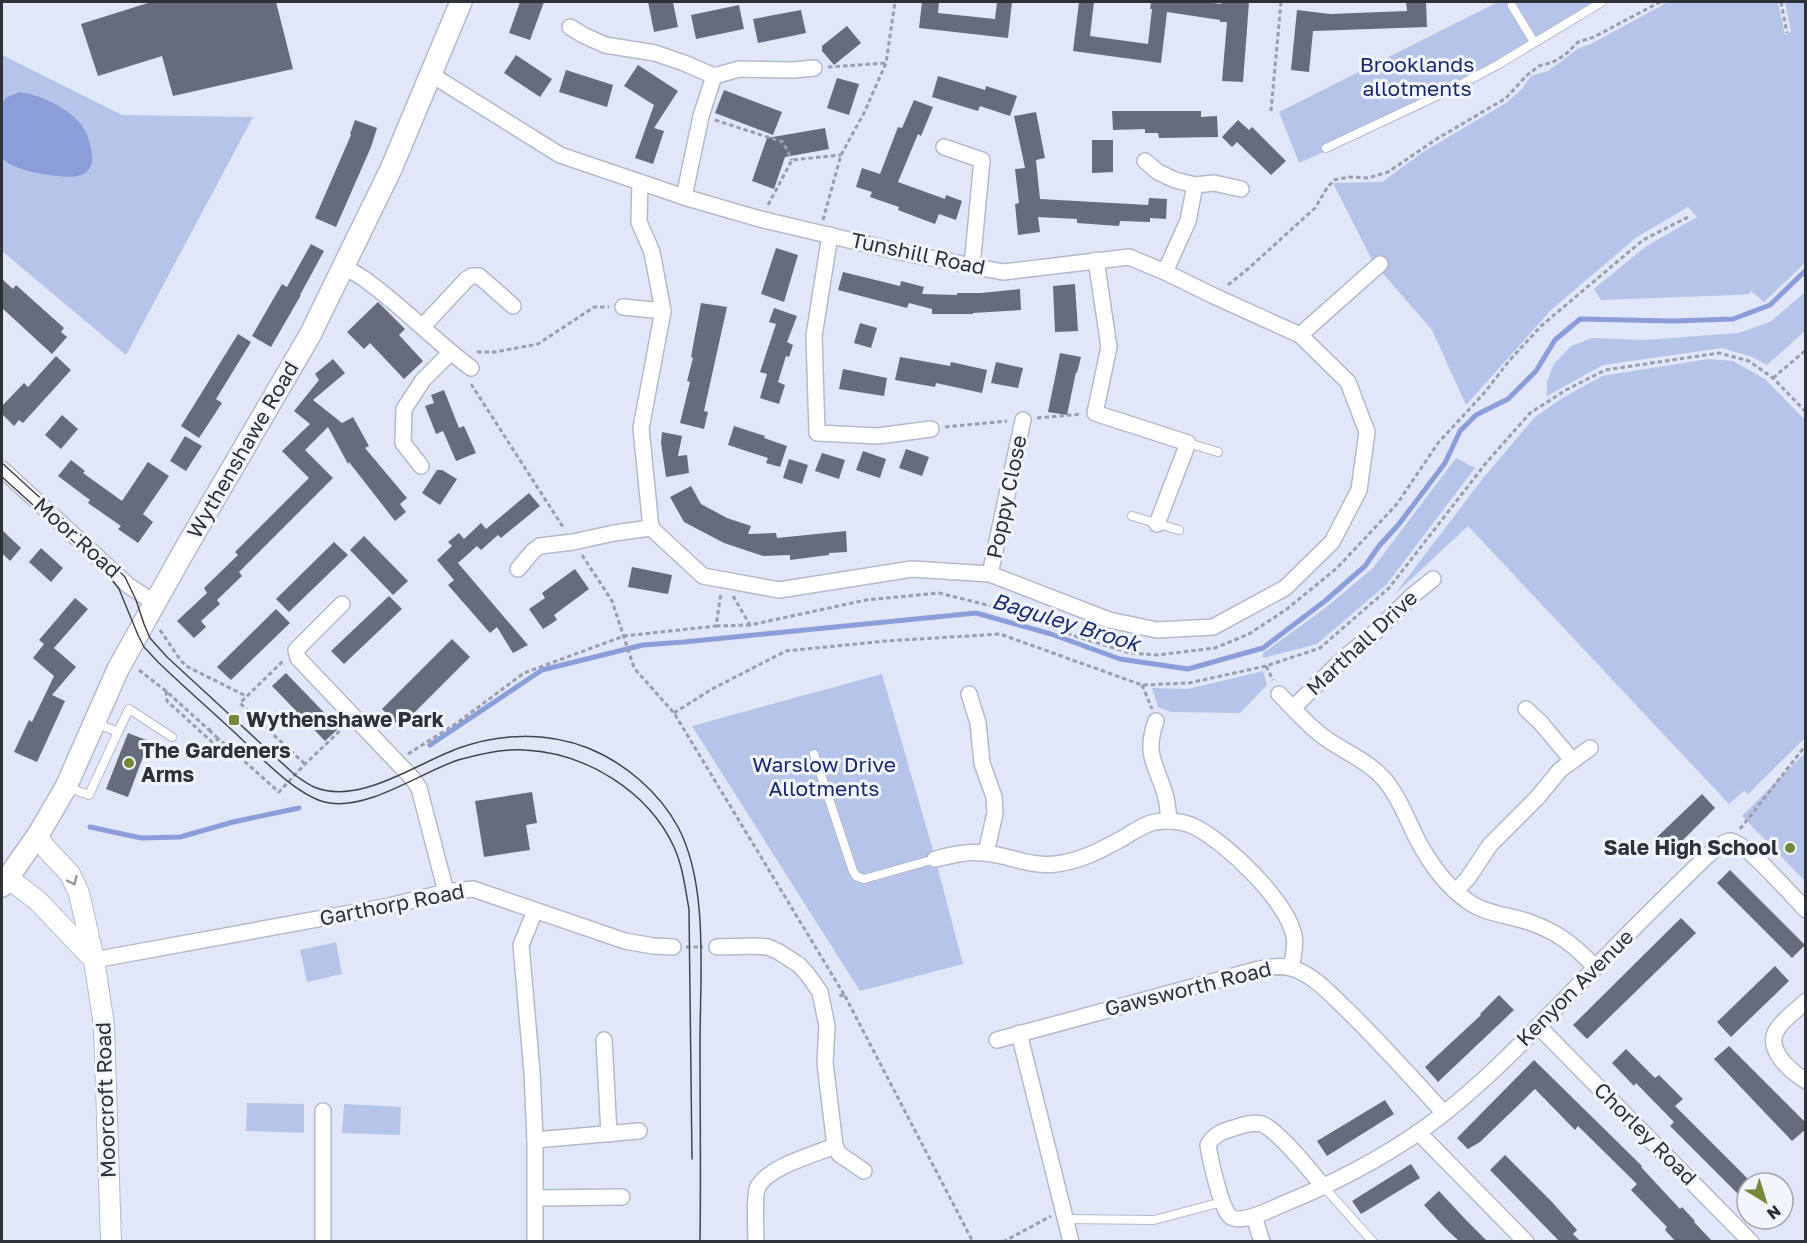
<svg xmlns="http://www.w3.org/2000/svg" width="1807" height="1243" viewBox="0 0 1807 1243" font-family="'Golos Text',sans-serif">
  <style>
    .green { fill: #b7c4e9 }
    .water { fill: #8b9ed9 }
    .lines { fill: none; stroke-linecap: round; stroke-linejoin: round }
    .stream { stroke: #8b9ed9; stroke-width: 5 }
    .building { fill: #676c7c }
    .service-casing { stroke: #b4bacb; stroke-width: 10 }
    .minor-casing { stroke: #b4bacb; stroke-width: 18 }
    .tertiary-casing { stroke: #b4bacb; stroke-width: 22 }
    .secondary-casing { stroke: #b4bacb; stroke-width: 24 }
    .path { stroke: #9a9eac; stroke-width: 3; stroke-dasharray: 4.5 3; stroke-linecap: butt }
    .service { stroke: #fff; stroke-width: 8 }
    .minor { stroke: #fff; stroke-width: 15 }
    .tertiary { stroke: #fff; stroke-width: 20 }
    .secondary { stroke: #fff; stroke-width: 21 }
    .tram { stroke: #42454d; stroke-width: 1.5 }
    .oneway { stroke: #97989c }
    .poi-dot { fill: #778838; stroke: #f2f5fc; stroke-width: 2 }
    .labels { text-anchor: middle; stroke-width: 6; stroke-linejoin: round; paint-order: stroke }
    .park-label { font-size: 21px; fill: #1c296d; stroke: #f2f5fc }
    .street-label { font-size: 21px; fill: #2f3138; stroke: #f2f5fc }
    .poi-label { font-size: 21px; font-weight: bold; fill: #2f3138; stroke: #f2f5fc; text-anchor: start }
    .water-label { font-size: 22px; font-style: italic; fill: #1f2d72; stroke: #f2f5fc }
  </style>
  <rect width="100%" height="100%" fill="#e1e7f9"/>
  <g class="green">
    <polygon points="1498,2 1605,2 1502,65 1419,110 1299,163 1279,112"/>
    <polygon points="1668,2 1778,2 1785,35 1791,32 1785,2 1805,2 1805,263 1764,302 1751,291 1749,294 1736,295 1601,300 1594,289 1645,247 1697,217 1688,207 1637,237 1551,310 1466,405 1432,330 1373,262 1333,183 1382,182 1423,152 1506,103 1522,89 1531,76 1548,71 1579,48 1591,44"/>
    <polygon points="2,55 122,115 253,117 126,355 2,251"/>
    <polygon points="1805,292 1805,331 1767,365 1752,357 1722,348 1603,365 1547,396 1547,381 1554,364 1571,346 1592,338 1646,340 1738,333 1770,322"/>
    <polygon points="1708,359 1733,361 1765,379 1806,421 1805,738 1748,794 1744,791 1729,804 1468,526 1395,594 1484,477 1535,417 1561,399 1602,376"/>
    <polygon points="1456,458 1475,468 1387,584 1317,644 1263,658 1263,653 1324,609 1373,568"/>
    <polygon points="1263,671 1267,685 1240,713 1171,712 1158,707 1152,688 1188,689"/>
    <polygon points="882,674 933,850 963,964 860,991 692,726"/>
    <polygon points="1805,753 1805,881 1742,816"/>
    <polygon points="336,942 342,974 307,982 300,950"/>
    <polygon points="247,1103 304,1104 304,1133 246,1131"/>
    <polygon points="344,1104 401,1107 400,1135 342,1133"/>
  </g>
  <path class="water" d="M20,92C41,95 66,107 80,123C86,131 89,138 91,148C98,181 72,178 49,175C33,173 16,169 2,159V103L7,97Z"/>
  <g class="lines">
    <g class="stream">
      <polyline points="430,745 542,670 643,645 684,642 976,613 1051,634 1120,659 1188,669 1263,648 1325,601 1365,566 1379,546 1399,524 1445,463 1460,431 1476,415 1508,399 1536,371 1555,340 1580,319 1673,321 1733,319 1770,305 1806,270"/>
      <polyline points="90,827 141,838 180,837 233,822 299,808"/>
    </g>
  </g>
  <g class="building">
    <polygon points="151,2 276,2 293,69 173,96 162,56 98,76 81,24"/>
    <polygon points="520,2 544,2 530,40 509,33"/>
    <polygon points="648,2 673,2 678,27 654,32"/>
    <polygon points="922,2 939,2 938,13 995,19 997,2 1012,2 1008,38 919,28"/>
    <polygon points="1079,2 1094,2 1090,36 1148,44 1152,9 1150,9 1151,2 1206,2 1221,4 1221,2 1249,2 1243,82 1222,81 1227,22 1220,22 1220,20 1167,12 1161,63 1073,51"/>
    <polygon points="1406,2 1426,2 1427,27 1313,31 1309,72 1291,70 1297,10 1330,14 1407,11"/>
    <polygon points="739,5 744,29 696,39 691,15"/>
    <polygon points="801,10 806,33 758,43 753,19"/>
    <polygon points="847,26 861,43 834,65 822,51 822,46"/>
    <polygon points="516,55 552,79 540,97 504,73"/>
    <polygon points="638,65 678,91 654,128 664,131 653,164 635,158 654,105 624,86"/>
    <polygon points="566,70 613,85 607,107 559,92"/>
    <polygon points="938,76 985,90 986,86 1017,96 1010,116 980,106 978,111 932,97"/>
    <polygon points="837,78 859,84 849,115 827,108"/>
    <polygon points="724,90 782,112 773,135 715,113"/>
    <polygon points="914,100 933,107 921,136 918,134 898,182 945,199 946,195 962,201 956,220 939,214 935,224 898,210 899,207 870,197 872,192 856,187 862,168 880,174 898,127 902,128"/>
    <polygon points="1112,111 1201,111 1201,117 1217,116 1218,137 1159,138 1158,133 1145,133 1145,129 1113,130"/>
    <polygon points="1036,112 1045,158 1036,160 1040,199 1148,205 1149,198 1167,199 1166,219 1150,218 1150,222 1120,221 1119,226 1077,223 1077,219 1038,217 1040,232 1018,235 1015,204 1019,203 1015,169 1025,168 1014,116"/>
    <polygon points="355,120 377,128 371,147 336,227 315,218 351,135 350,134"/>
    <polygon points="1238,120 1249,130 1252,127 1286,161 1271,175 1237,142 1232,147 1222,137"/>
    <polygon points="825,128 829,149 785,157 774,189 752,181 767,138"/>
    <polygon points="1092,140 1113,140 1113,172 1092,173"/>
    <polygon points="311,244 324,251 300,295 301,295 271,347 252,336 282,284 287,287"/>
    <polygon points="776,248 798,255 784,302 761,294"/>
    <polygon points="843,272 900,286 901,281 924,287 922,294 957,295 957,293 981,293 1020,289 1021,310 973,313 973,314 932,314 932,309 909,303 907,308 838,290"/>
    <polygon points="2,279 13,289 16,285 64,328 61,332 67,337 52,354 2,308"/>
    <polygon points="1075,284 1078,331 1055,332 1053,286"/>
    <polygon points="378,302 405,329 399,335 423,361 404,379 370,343 364,349 347,332"/>
    <polygon points="701,303 727,307 704,411 708,412 704,429 680,423 690,382 687,381 693,358 691,357"/>
    <polygon points="774,308 797,316 787,342 793,345 789,357 786,356 778,382 785,385 779,404 760,398 767,374 760,372 776,324 769,322"/>
    <polygon points="860,323 877,328 871,348 854,343"/>
    <polygon points="238,334 251,342 216,399 222,403 199,438 181,426"/>
    <polygon points="1060,353 1081,357 1077,373 1076,372 1067,415 1048,412"/>
    <polygon points="56,356 71,370 23,423 19,420 14,426 2,414 2,406 24,383 28,387"/>
    <polygon points="900,357 950,366 951,362 987,370 982,393 936,383 935,387 895,380"/>
    <polygon points="333,359 345,373 313,400 342,423 353,417 369,446 365,448 407,498 400,504 406,512 395,521 349,462 348,464 328,427 305,450 333,478 239,572 242,576 217,600 220,604 201,621 206,627 194,638 177,621 207,593 204,588 238,555 235,552 309,478 282,451 310,424 294,411 319,380 315,374"/>
    <polygon points="996,362 1023,368 1018,388 991,383"/>
    <polygon points="843,369 887,378 884,396 839,389"/>
    <polygon points="444,390 459,428 464,426 476,453 456,461 443,431 436,434 425,406 434,403 431,395"/>
    <polygon points="62,415 78,429 61,449 45,435"/>
    <polygon points="734,426 765,436 764,438 787,446 780,467 766,463 768,458 728,445"/>
    <polygon points="662,432 682,436 678,456 687,455 689,473 666,477 661,443"/>
    <polygon points="185,436 202,446 186,471 170,461"/>
    <polygon points="906,449 929,457 922,476 899,468"/>
    <polygon points="863,451 886,459 880,478 856,470"/>
    <polygon points="822,453 845,460 839,479 815,471"/>
    <polygon points="789,459 808,465 802,484 783,478"/>
    <polygon points="71,460 85,471 83,473 122,501 148,462 169,476 143,514 153,522 138,543 118,529 121,526 88,503 90,500 58,476"/>
    <polygon points="437,470 442,470 457,479 440,505 422,493"/>
    <polygon points="691,486 701,504 727,518 751,526 748,534 776,533 777,538 846,531 847,552 829,553 829,555 790,560 790,555 763,556 724,543 684,522 670,497"/>
    <polygon points="529,493 540,506 501,538 498,535 481,550 477,546 458,563 528,645 513,653 497,627 490,633 448,585 454,580 437,560 452,546 448,542 459,533 464,539 481,523 486,529"/>
    <polygon points="2,530 21,548 10,561 2,553"/>
    <polygon points="364,536 408,581 393,595 350,550"/>
    <polygon points="334,542 348,555 289,612 276,599"/>
    <polygon points="41,548 63,568 51,582 29,562"/>
    <polygon points="632,567 672,575 668,594 628,587"/>
    <polygon points="575,569 589,589 554,615 557,620 543,629 529,609 545,598 542,593"/>
    <polygon points="389,596 402,609 344,664 331,651"/>
    <polygon points="75,598 88,609 54,648 76,667 52,695 65,701 37,762 14,752 29,720 32,722 54,676 33,658 44,644 39,640"/>
    <polygon points="276,609 290,623 231,680 217,667"/>
    <polygon points="452,639 470,657 400,727 382,709"/>
    <polygon points="286,673 339,728 325,741 272,686"/>
    <polygon points="128,733 149,741 128,797 106,789"/>
    <polygon points="532,792 537,823 526,825 530,850 484,857 475,801"/>
    <polygon points="1702,794 1715,808 1670,853 1656,838"/>
    <polygon points="1730,870 1805,945 1792,958 1717,883"/>
    <polygon points="1681,918 1696,933 1587,1039 1573,1025"/>
    <polygon points="1775,966 1789,981 1731,1037 1717,1022"/>
    <polygon points="1499,995 1514,1010 1438,1082 1425,1067 1481,1015 1480,1014"/>
    <polygon points="1729,1046 1806,1123 1806,1129 1792,1141 1714,1059"/>
    <polygon points="1626,1049 1655,1078 1659,1075 1683,1099 1675,1106 1747,1178 1747,1203 1670,1126 1674,1122 1636,1083 1634,1086 1612,1063"/>
    <polygon points="1534,1060 1642,1166 1641,1167 1680,1209 1682,1207 1695,1221 1694,1222 1713,1242 1676,1242 1665,1230 1667,1227 1631,1190 1637,1184 1578,1126 1575,1130 1535,1089 1480,1142 1468,1149 1457,1138"/>
    <polygon points="1385,1100 1394,1114 1327,1156 1317,1141"/>
    <polygon points="1505,1155 1552,1202 1577,1230 1573,1234 1581,1242 1560,1242 1490,1170"/>
    <polygon points="1411,1164 1420,1178 1361,1214 1352,1201"/>
    <polygon points="1439,1191 1466,1220 1488,1242 1460,1242 1446,1229 1424,1205"/>
  </g>
  <g class="lines">
    <defs>
      <g id="service">
        <polyline points="1512,6 1534,42"/>
        <polyline points="1326,148 1456,87 1499,64 1602,2"/>
        <polyline points="1188,443 1218,452"/>
        <polyline points="1132,516 1179,530"/>
        <polyline points="96,723 118,732 129,709 172,737"/>
        <polyline points="814,754 853,871 856,876 864,879 935,859"/>
        <polyline points="69,788 89,795 118,732"/>
        <polyline points="1324,1187 1373,1242"/>
        <polyline points="1066,1219 1154,1220 1222,1202"/>
      </g>
      <g id="minor">
        <polyline points="570,27 583,35 605,45 655,53 684,63 714,76 739,69 793,70 814,68"/>
        <polyline points="432,75 560,155 684,197 760,219 900,252 1003,272 1129,257 1165,272 1214,296 1300,335 1348,382 1367,432 1359,490 1332,542 1285,588 1213,627 1157,630 1109,620 990,574 912,569 779,590 703,576 651,528 641,428 663,311 652,252 639,222 640,182"/>
        <polyline points="944,147 982,160 972,266"/>
        <polyline points="1145,161 1158,172 1175,180 1195,185 1214,183 1241,189"/>
        <polyline points="684,197 701,116 714,76"/>
        <polyline points="830,235 814,336 817,433 878,436 931,429"/>
        <polyline points="1096,260 1109,347 1095,413 1188,443 1157,524"/>
        <path d="M344,267C353,272 363,277 371,284C406,310 436,342 471,368"/>
        <polyline points="1165,272 1188,221 1195,185"/>
        <polyline points="623,307 663,311"/>
        <polyline points="423,326 467,279 472,276 479,276 513,306"/>
        <polyline points="1300,335 1380,264"/>
        <polyline points="421,466 403,443 404,409 423,380 450,353"/>
        <polyline points="2,469 129,586 155,603"/>
        <polyline points="518,569 533,551 540,546 573,542 614,533 651,528"/>
        <polyline points="990,574 1023,420"/>
        <polyline points="342,604 296,650 298,658 413,779 419,788 446,892"/>
        <polyline points="969,694 978,723 982,763 994,797 995,813 986,853"/>
        <path d="M1279,694C1294,709 1307,725 1325,738C1345,752 1368,761 1384,779C1399,797 1407,819 1417,839C1429,862 1447,887 1469,902C1486,914 1509,915 1529,922C1558,932 1574,945 1595,967"/>
        <polyline points="1293,708 1345,657 1370,637 1412,596 1433,579"/>
        <polyline points="1526,709 1540,722 1572,760"/>
        <path d="M1156,721C1143,757 1158,766 1166,798C1168,805 1168,813 1169,821"/>
        <path d="M935,859C952,855 967,851 984,853C1009,855 1030,867 1056,864C1081,861 1101,850 1123,838C1133,832 1144,824 1155,822C1169,820 1183,821 1195,827C1226,842 1288,902 1294,936C1296,947 1293,957 1291,967"/>
        <polyline points="1456,891 1468,878 1490,845 1537,798 1560,770 1590,748"/>
        <path d="M717,947L755,946L768,947L779,952L799,965L808,975L820,992L827,1026L825,1063L835,1146C813,1155 766,1167 757,1189C754,1199 756,1230 756,1242"/>
        <polyline points="94,960 389,906 446,892 473,889 625,941 653,946 673,947"/>
        <path d="M1806,1001C1797,1010 1785,1018 1778,1028C1763,1048 1790,1071 1806,1081"/>
        <polyline points="1539,1027 1751,1242"/>
        <polyline points="1019,1033 1071,1242"/>
        <polyline points="604,1040 609,1134"/>
        <path d="M997,1040L1259,969C1270,967 1281,965 1291,968C1313,974 1330,994 1346,1009C1380,1042 1412,1078 1444,1113"/>
        <polyline points="1418,1132 1526,1242"/>
        <polyline points="535,1140 639,1131"/>
        <polyline points="835,1146 839,1154 864,1171"/>
        <path d="M1324,1187C1311,1172 1278,1130 1262,1124C1252,1122 1243,1125 1234,1128C1223,1131 1214,1134 1208,1145C1210,1158 1221,1210 1231,1217C1242,1224 1272,1209 1283,1204C1330,1185 1377,1161 1419,1132C1483,1087 1540,1024 1595,968C1631,930 1669,893 1707,856C1713,851 1722,842 1730,841C1744,840 1794,898 1806,910"/>
        <polyline points="536,1198 622,1197"/>
        <polyline points="1254,1216 1262,1242"/>
        <polyline points="323,1242 323,1111"/>
        <polyline points="535,1242 535,1140 532,1072 521,945 535,911"/>
      </g>
      <g id="tertiary">
        <polyline points="38,835 43,845 70,874 79,893 94,960 104,1025 111,1242"/>
        <polyline points="8,878 38,901 94,960"/>
      </g>
      <polyline id="secondary" points="2,886 38,835 66,787 118,669 184,551 310,335 391,169 461,2"/>
    </defs>
    <use href="#service" class="service-casing"/>
    <use href="#minor" class="minor-casing"/>
    <use href="#tertiary" class="tertiary-casing"/>
    <use href="#secondary" class="secondary-casing"/>
    <g class="path">
      <polyline points="1781,2 1787,33"/>
      <polyline points="828,67 886,63"/>
      <polyline points="1271,111 1281,2"/>
      <polyline points="715,120 783,142 792,160"/>
      <polyline points="768,205 792,160 841,155"/>
      <polyline points="823,220 841,155 864,113 886,63 895,2"/>
      <polyline points="1228,285 1249,268 1315,208 1327,188 1334,180 1349,177 1368,178 1388,172 1435,140 1506,98 1526,76 1539,66 1553,62 1565,55 1578,42 1594,37 1660,2"/>
      <polyline points="477,352 495,352 538,344 594,307 609,307"/>
      <polyline points="1773,378 1806,350"/>
      <polyline points="471,384 563,527"/>
      <polyline points="1037,418 1082,414"/>
      <polyline points="945,427 1007,421"/>
      <polyline points="582,555 612,601 634,668 674,713 845,996 837,995"/>
      <polyline points="733,596 750,625 866,600 939,593 991,606 1078,637 1130,653 1157,655 1215,648 1249,634 1287,609 1337,568 1397,504 1438,443 1485,392 1509,361 1541,326 1643,240 1690,216"/>
      <polyline points="716,626 750,625"/>
      <polyline points="160,630 181,661 188,667 246,696"/>
      <polyline points="1266,666 1273,680"/>
      <polyline points="139,670 166,691 209,730 213,728"/>
      <polyline points="1142,685 1152,709"/>
      <polyline points="166,691 167,701 212,742 219,739 279,792 305,764 344,727"/>
      <polyline points="249,712 240,703 283,661"/>
      <polyline points="674,713 712,689 786,651 886,641 1000,634 1142,685 1189,683 1266,666 1320,648 1389,588 1486,463 1530,413 1566,390 1605,370 1719,353 1749,361 1773,378 1806,412"/>
      <polyline points="246,714 249,712 305,764"/>
      <polyline points="209,730 219,739"/>
      <polyline points="408,754 457,723 524,673 624,636 716,626 721,593"/>
      <polyline points="1740,829 1806,745"/>
      <polyline points="686,947 703,947"/>
      <polyline points="845,996 973,1242"/>
      <polyline points="1003,1242 1051,1216"/>
    </g>
    <use href="#service" class="service"/>
    <use href="#minor" class="minor"/>
    <use href="#tertiary" class="tertiary"/>
    <use href="#secondary" class="secondary"/>
    <g class="tram">
      <path d="M2,463L104,556L125,577L136,600L144,624L150,638L167,657L295,775C301,779 307,784 314,787C359,806 417,763 459,748C501,733 546,732 588,748C625,763 659,792 678,827C709,885 700,977 700,1042C700,1108 701,1175 700,1242"/>
      <path d="M2,477L105,570L119,589L138,635L144,647L159,663C183,686 208,708 233,731C256,752 298,799 330,803C370,809 420,773 458,760C479,754 503,748 525,750C586,753 648,791 674,847C683,867 685,888 689,909L692,1159"/>
    </g>
  </g>
  <defs><path id="oneway-chevron" d="M-2-3.5L2.5 0L-2 3.5" fill="none" stroke-width="1.6" stroke-linecap="round" stroke-linejoin="round" transform="scale(1.5)"/></defs>
  <use class="oneway" href="#oneway-chevron" transform="translate(73 881) rotate(64)"/>
  <g class="poi-dot">
    <rect x="228" y="714" width="12" height="12" rx="3"/>
    <circle cx="129" cy="763" r="6"/>
    <circle cx="1790" cy="848" r="6"/>
  </g>
  <g class="labels">
    <g class="park-label">
      <text x="1417" y="72">Brooklands<tspan x="1417" dy="24">allotments</tspan></text>
      <text x="824" y="772">Warslow Drive<tspan x="824" dy="24">Allotments</tspan></text>
    </g>
    <g class="street-label">
      <text transform="translate(918 254) rotate(12)" y="7">Tunshill Road</text>
      <text transform="translate(243 450) rotate(-60)" y="7">Wythenshawe Road</text>
      <text transform="translate(1007 497) rotate(-78)" y="7">Poppy Close</text>
      <text transform="translate(77 538) rotate(42)" y="7">Moor Road</text>
      <text transform="translate(1362 643) rotate(-43)" y="7">Marthall Drive</text>
      <text transform="translate(392 905) rotate(-11)" y="7">Garthorp Road</text>
      <text transform="translate(1575 988) rotate(-45)" y="7">Kenyon Avenue</text>
      <text transform="translate(1188 989) rotate(-14)" y="7">Gawsworth Road</text>
      <text transform="translate(106 1100) rotate(-92)" y="7">Moorcroft Road</text>
      <text transform="translate(1645 1134) rotate(45)" y="7">Chorley Road</text>
    </g>
    <g class="poi-label">
      <text x="246" y="727">Wythenshawe Park</text>
      <text x="141" y="758">The Gardeners<tspan x="141" dy="24">Arms</tspan></text>
      <text x="1778" y="855" text-anchor="end">Sale High School</text>
    </g>
    <g class="water-label">
      <text transform="translate(1066 622) rotate(17)" y="8">Baguley Brook</text>
    </g>
  </g>
  <rect width="1807" height="1243" fill="none" stroke="#2f3138" stroke-width="6"/>
  <g transform="translate(1765 1201) rotate(142)"><circle r="28" fill="#f2f5fc" stroke="#a4a7ae" stroke-width="1.5"/>
  <path d="M0-4.5L10 22L0 15L-10 22Z" fill="#778838"/>
  <text y="-9" font-size="16" font-weight="bold" text-anchor="middle" fill="#2f3138">N</text>
  </g>
</svg>
